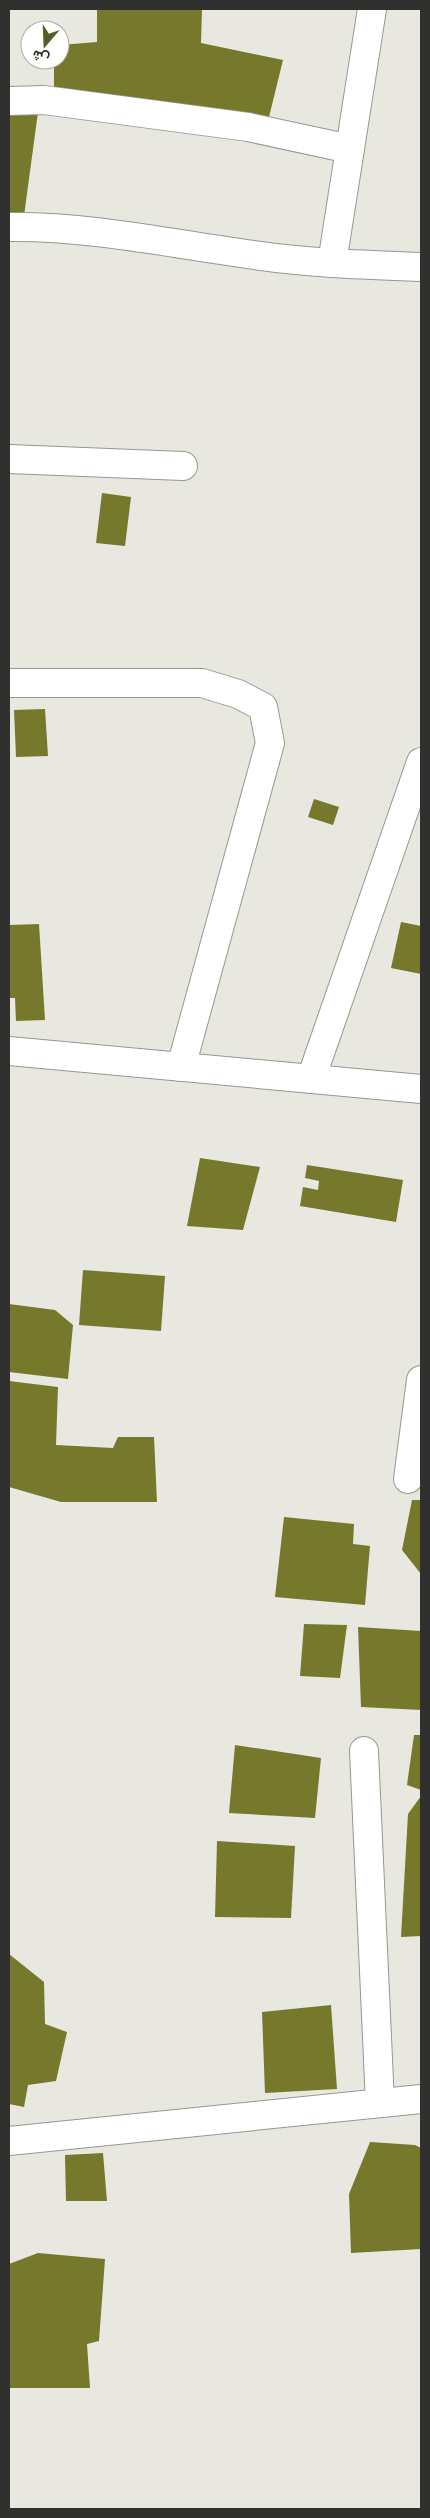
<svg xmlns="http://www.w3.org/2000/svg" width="430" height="2518" viewBox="0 0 430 2518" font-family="'Open Sans',Vazirmatn,sans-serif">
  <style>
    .building { fill: #76782c }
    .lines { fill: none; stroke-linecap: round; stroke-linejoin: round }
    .minor-casing { stroke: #979791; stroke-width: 30 }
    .minor { stroke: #fff; stroke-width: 28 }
  </style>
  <rect width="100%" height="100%" fill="#e8e8e1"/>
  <g class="building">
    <polygon points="97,9 202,9 201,43 283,60 269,117 54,92 54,60 60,60 60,45 97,42"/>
    <polygon points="9,111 38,112 24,216 9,217"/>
    <polygon points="102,493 131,497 125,546 96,543"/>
    <polygon points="45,709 48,756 16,757 14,710"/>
    <polygon points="314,799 339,807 333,825 308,817"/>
    <polygon points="401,922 421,926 421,974 391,968"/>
    <polygon points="39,924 45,1020 16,1021 15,998 9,998 9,925"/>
    <polygon points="200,1158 260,1167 243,1230 187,1226"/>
    <polygon points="307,1165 403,1180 396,1222 300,1206 303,1187 318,1190 319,1181 305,1178"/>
    <polygon points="83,1270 165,1276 161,1331 79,1325"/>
    <polygon points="9,1304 55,1310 73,1325 68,1379 9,1372"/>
    <polygon points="9,1381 58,1387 56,1445 113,1448 118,1437 154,1437 157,1502 61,1502 9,1487"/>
    <polygon points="412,1500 421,1500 421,1574 402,1550"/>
    <polygon points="284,1517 354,1524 353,1544 370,1546 365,1605 275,1597"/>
    <polygon points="304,1624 347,1625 340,1678 300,1676"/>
    <polygon points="358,1627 421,1631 421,1710 361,1707"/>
    <polygon points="414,1735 421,1735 421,1790 407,1785"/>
    <polygon points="235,1745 321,1758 315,1818 229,1813"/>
    <polygon points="421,1796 421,1936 401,1937 408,1814"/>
    <polygon points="217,1841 295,1846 291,1918 215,1917"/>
    <polygon points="9,1954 44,1982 45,2024 67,2032 56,2081 28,2085 24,2107 9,2104"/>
    <polygon points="331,2005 337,2089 265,2093 262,2012"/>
    <polygon points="370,2142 415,2145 421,2148 421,2249 351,2253 349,2194"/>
    <polygon points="103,2153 107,2201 66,2201 65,2155"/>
    <polygon points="38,2253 105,2259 99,2341 87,2344 90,2388 9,2388 9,2264"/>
  </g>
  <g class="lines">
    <defs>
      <g id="minor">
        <polyline points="9,101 44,100 248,127 350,149"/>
        <path d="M9,227C91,226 173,244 254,255C310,263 365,265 421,267"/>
        <polyline points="332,263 372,9"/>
        <polyline points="9,459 183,466"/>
        <polyline points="9,683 202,683 238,694 263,707 270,743 181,1067"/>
        <polyline points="9,1051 421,1089"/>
        <polyline points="311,1079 421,762"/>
        <polyline points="408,1479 421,1380"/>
        <polyline points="364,1751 380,2103"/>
        <polyline points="9,2141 421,2099"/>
      </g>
    </defs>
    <use href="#minor" class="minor-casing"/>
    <use href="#minor" class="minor"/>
  </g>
  <rect width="430" height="2518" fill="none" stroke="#30312e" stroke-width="20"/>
  <g transform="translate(45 45) rotate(199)"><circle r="24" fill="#fffffe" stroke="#acadab"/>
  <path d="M0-4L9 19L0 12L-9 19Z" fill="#595b28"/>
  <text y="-8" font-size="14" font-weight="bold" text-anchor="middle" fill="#30312e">ش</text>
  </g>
</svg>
